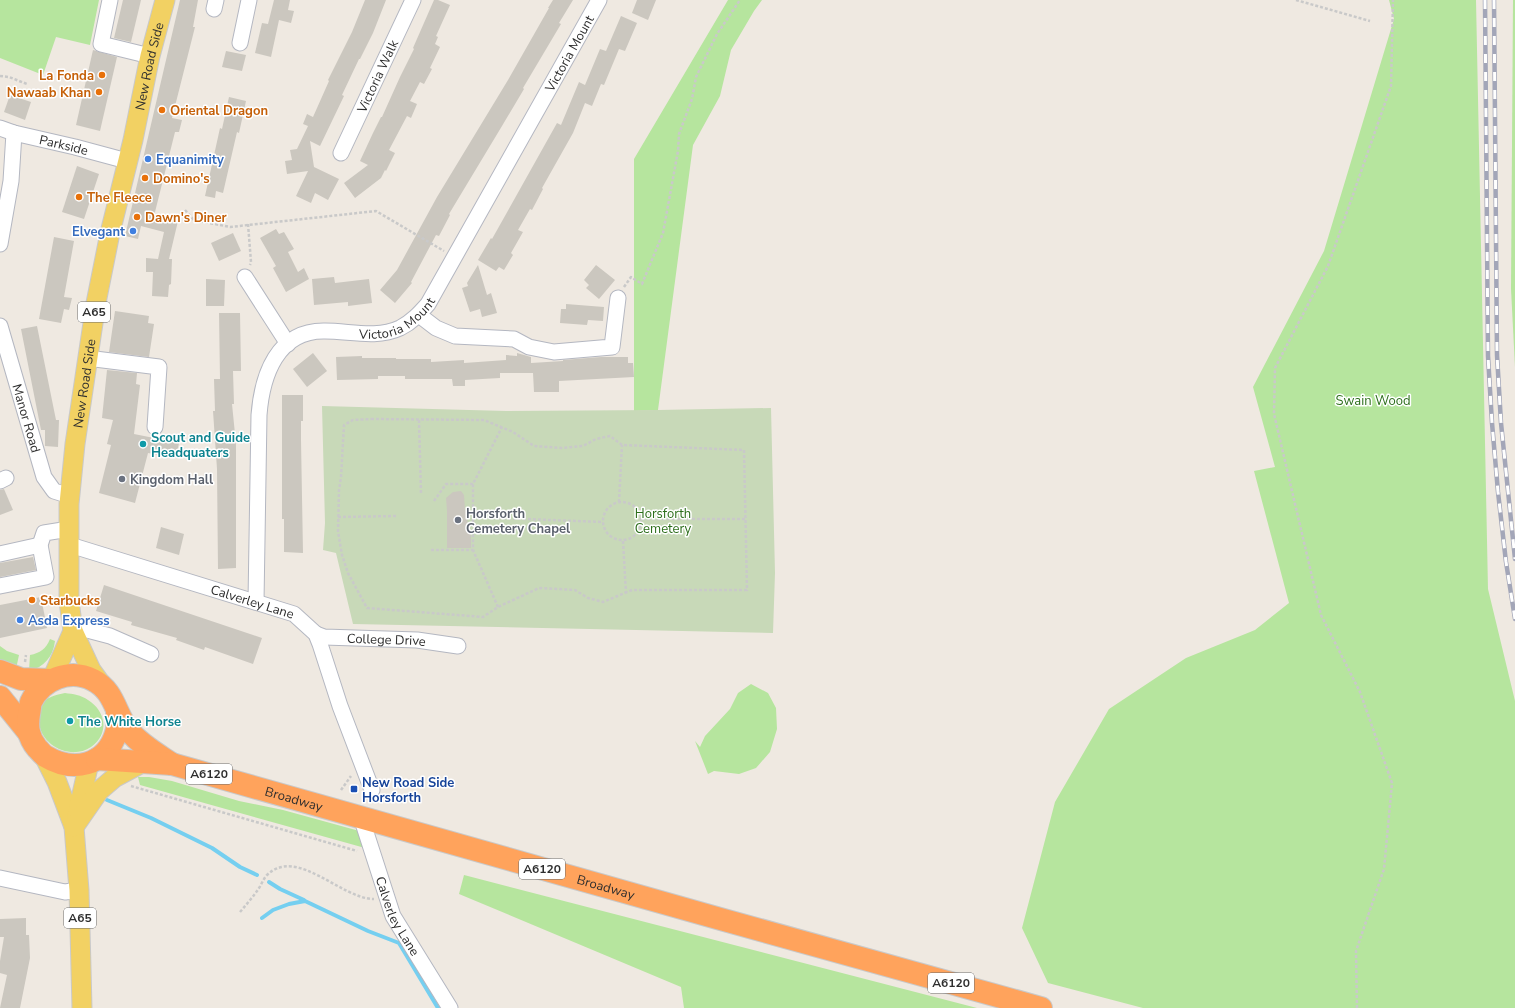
<svg xmlns="http://www.w3.org/2000/svg" width="1515" height="1008" viewBox="0 0 1515 1008" font-family="'Nunito Sans',sans-serif">
  <style>
    .green { fill: #b6e59e }
    .cemetery { fill: #c8d9b8 }
    .lines { fill: none; stroke-linecap: round; stroke-linejoin: round }
    .stream { stroke: #75cff0; stroke-width: 4 }
    .building { fill: #cbc7bf }
    .minor-casing { stroke: #b4b7c1; stroke-width: 17 }
    .major-casing { stroke: #c9c9c9; stroke-width: 21 }
    .highway-casing { stroke: #c9c9c9; stroke-width: 24 }
    .path { stroke: #c9c9c9; stroke-width: 2.5; stroke-dasharray: 3 2; stroke-linecap: butt }
    .minor { stroke: #fff; stroke-width: 15 }
    .major { stroke: #f2d163; stroke-width: 19 }
    .highway { stroke: #ffa35c; stroke-width: 22 }
    .rail-casing { stroke: #a3a6b8; stroke-width: 4.5 }
    .rail { stroke: #fff; stroke-width: 3; stroke-dasharray: 9; stroke-linecap: butt }
    .food-dot { fill: #e8710a; stroke: #fff; stroke-width: 1.5 }
    .shop-dot { fill: #3f7fe0; stroke: #fff; stroke-width: 1.5 }
    .culture-dot { fill: #0f9aa8; stroke: #fff; stroke-width: 1.5 }
    .worship-dot { fill: #6b7280; stroke: #fff; stroke-width: 1.5 }
    .transit-dot { fill: #1a4fb4; stroke: #fff; stroke-width: 1.5 }
    .labels { text-anchor: middle; stroke-width: 3; stroke-linejoin: round; paint-order: stroke }
    .shield { fill: #fff; stroke: #6d6d6d; stroke-width: 1 }
    .shield-label { font-size: 12px; font-weight: bold; fill: #2e2e2e }
    .street-label { font-size: 13px; fill: #2e2e2e; stroke: #fff }
    .food-label { font-size: 13px; font-weight: bold; fill: #c56008; stroke: #fff; text-anchor: start }
    .shop-label { font-size: 13px; font-weight: bold; fill: #366cbe; stroke: #fff; text-anchor: start }
    .park-label { font-size: 13px; fill: #2c6e1b; stroke: #fff }
    .culture-label { font-size: 13px; font-weight: bold; fill: #0d838f; stroke: #fff; text-anchor: start }
    .worship-label { font-size: 13px; font-weight: bold; fill: #5b616d; stroke: #fff; text-anchor: start }
    .transit-label { font-size: 13px; font-weight: bold; fill: #164399; stroke: #fff; text-anchor: start }
  </style>
  <rect width="100%" height="100%" fill="#efe9e1"/>
  <g class="green">
    <polygon points="0,0 99,0 90,45 56,37 43,75 0,58"/>
    <polygon points="728,0 762,0 754,11 731,50 720,96 693,145 658,410 634,411 634,159"/>
    <polygon points="1389,0 1476,0 1488,589 1515,701 1515,1008 1143,1008 1048,983 1022,928 1055,802 1109,709 1186,658 1255,630 1289,603 1254,471 1275,467 1253,387 1324,251 1394,19"/>
    <polygon points="1513,0 1515,0 1515,367 1511,289"/>
    <path d="M50,639L55,641C53,657 44,667 29,671L30,655C40,653 46,649 50,639Z"/>
    <polygon points="0,646 7,651 19,655 16,669 0,662"/>
    <polygon points="751,684 768,693 776,708 777,729 770,752 756,768 739,774 714,771 708,774 695,741 700,747 705,736 730,709 738,693"/>
    <path d="M65,693C73,694 81,695 88,700C106,711 110,734 91,747C72,760 42,747 39,723C38,721 39,717 39,714C40,711 39,708 41,705C46,697 56,695 65,693Z"/>
    <polygon points="138,777 149,777 172,781 239,801 283,810 363,832 365,848 140,785"/>
    <polygon points="464,875 977,1008 684,1008 681,987 459,894"/>
  </g>
  <polygon class="cemetery" points="322,406 506,411 658,410 771,408 775,573 773,633 353,624 336,553 323,550 325,523"/>
  <g class="lines">
    <g class="stream">
      <polyline points="107,800 151,818 212,848 240,867 257,875"/>
      <polyline points="269,882 280,889 304,900"/>
      <polyline points="262,918 273,910 289,904 305,901 368,931 399,943 438,1008"/>
    </g>
  </g>
  <g class="building">
    <polygon points="123,0 141,0 131,42 114,38"/>
    <polygon points="180,0 198,0 193,27 195,27 172,118 182,120 179,132 175,132 154,216 178,221 169,259 172,259 171,284 169,285 168,297 152,296 153,272 146,272 146,258 158,259 164,232 141,226 138,239 125,236"/>
    <polygon points="274,0 290,0 288,10 294,11 291,23 279,20 271,57 255,53 262,23 268,24"/>
    <polygon points="365,0 386,0 373,33 360,59 359,59 342,95 344,96 320,146 310,141 314,167 339,179 328,200 315,193 311,203 296,196 308,171 287,174 285,161 292,160 290,150 297,149 308,126 303,124 307,114 313,117 329,81 328,80 352,32"/>
    <polygon points="434,0 438,0 450,5 436,36 438,37 435,44 440,47 430,68 432,69 424,84 420,82 410,101 417,104 411,118 407,116 389,150 395,153 386,171 385,170 381,178 355,198 344,183 368,165 360,161 373,133 381,117 382,117 400,77 414,49 413,48"/>
    <polygon points="553,0 573,0 559,23 561,24 523,88 524,89 502,126 449,214 450,215 439,236 436,235 411,282 412,283 395,303 380,290 397,270 437,197 508,80 549,8 548,8"/>
    <polygon points="637,0 656,0 648,20 632,13"/>
    <polygon points="621,16 637,23 625,51 619,49 604,85 601,84 592,106 585,103 573,133 542,188 543,189 532,210 530,209 518,230 523,232 511,253 513,255 504,270 499,267 496,271 478,260 491,238 492,239 557,123 561,125 579,82 585,85 600,49 606,51"/>
    <polygon points="93,50 117,57 100,131 76,125"/>
    <polygon points="226,51 246,55 242,71 222,67"/>
    <polygon points="10,95 31,102 25,120 4,112"/>
    <polygon points="229,97 246,101 239,133 237,132 223,193 216,191 215,198 205,196 220,128 222,129"/>
    <polygon points="77,166 99,174 84,219 62,212"/>
    <polygon points="276,229 279,234 284,232 294,249 288,252 298,272 304,268 309,279 286,292 273,268 276,266 260,238"/>
    <polygon points="233,233 241,251 219,261 211,243"/>
    <polygon points="54,237 74,241 64,297 72,298 69,310 64,309 61,323 39,319"/>
    <polygon points="478,265 487,295 491,293 497,313 482,317 480,309 470,312 462,288 468,286 467,283"/>
    <polygon points="596,265 615,280 599,299 586,288 589,285 584,280"/>
    <polygon points="334,277 335,283 369,279 372,303 348,306 348,302 314,305 312,279"/>
    <polygon points="206,279 225,280 224,306 206,306"/>
    <polygon points="566,304 604,307 603,321 588,320 587,325 560,323 561,309 566,309"/>
    <polygon points="115,311 149,316 148,323 154,324 149,357 109,352"/>
    <polygon points="219,313 240,313 241,371 233,371 234,404 232,404 236,444 236,568 218,569 217,469 213,411 215,411 214,379 220,379"/>
    <polygon points="37,326 56,420 59,420 58,447 45,446 45,430 41,430 21,329"/>
    <polygon points="313,353 327,371 307,387 293,369"/>
    <polygon points="517,353 531,357 531,363 563,361 563,360 601,357 628,357 628,363 633,363 634,377 559,381 559,392 534,392 533,373 500,373 500,378 465,380 465,386 453,386 452,379 405,379 405,376 378,376 378,379 337,380 336,357 362,356 362,358 396,358 396,359 431,359 431,362 464,360 464,363 506,360 506,355 517,356"/>
    <polygon points="107,370 137,373 136,384 140,385 134,434 179,443 176,458 148,453 135,503 99,493 111,445 107,444 113,420 102,418"/>
    <polygon points="282,395 303,395 303,421 301,421 301,440 303,553 284,552 284,519 282,519"/>
    <polygon points="4,489 13,510 0,515 0,490"/>
    <polygon points="461,491 464,495 465,510 467,510 468,529 471,532 471,548 447,548 447,511 446,498 453,492"/>
    <polygon points="161,527 184,534 179,555 156,548"/>
    <polygon points="33,557 36,570 0,577 0,563"/>
    <polygon points="104,585 262,638 253,664 205,647 204,650 176,640 177,638 131,625 132,622 96,611"/>
    <polygon points="41,597 47,628 0,638 0,605"/>
    <polygon points="26,918 26,935 29,935 30,958 20,1008 0,1008 7,975 0,973 0,961 4,937 0,937 0,919"/>
  </g>
  <g class="lines">
    <defs>
      <g id="minor">
        <polyline points="110,0 101,44 150,56"/>
        <polyline points="214,9 216,0"/>
        <polyline points="240,43 249,0"/>
        <path id="s1" d="M0,128L14,133L75,147L127,161"/>
        <path id="s2" d="M341,153L413,0"/>
        <polyline points="0,244 11,181 14,133"/>
        <polyline points="245,277 288,344"/>
        <polyline points="419,315 436,328 455,336 514,339 529,347 554,352 612,347 618,298"/>
        <path id="s3" d="M0,326L44,477L54,491L70,496"/>
        <polyline points="87,358 159,367 155,427"/>
        <polyline points="0,481 6,478"/>
        <path id="s4" d="M70,545L294,614L316,634L320,644L340,706L372,790"/>
        <polyline points="0,554 40,545"/>
        <polyline points="0,586 46,577 40,545 44,533 69,529"/>
        <path id="s5" d="M256,602L259,415C262,376 277,330 325,331C350,331 376,339 400,328C412,322 420,313 428,304L599,0"/>
        <polyline points="72,626 110,636 151,654"/>
        <path id="s6" d="M316,634L324,637L417,640L458,646"/>
        <path id="s7" d="M361,817L393,916L450,1008"/>
        <polyline points="0,878 65,892 79,890"/>
      </g>
      <g id="major">
        <polyline points="52,679 73,631"/>
        <path id="s8" d="M104,688L91,670L73,631L69,601V504L75,444L96,303L110,233L133,140L150,56L165,0"/>
        <polyline points="44,756 57,782 74,827 79,890 82,1008"/>
        <polyline points="77,816 89,763"/>
        <polyline points="74,827 99,791 114,778 142,763"/>
      </g>
      <g id="highway">
        <polyline points="0,671 21,679 51,680"/>
        <polyline points="0,697 29,733"/>
        <path d="M117,712C117,719 118,727 116,733C106,766 73,773 45,756C42,754 40,751 37,748C28,737 27,727 29,714C30,710 30,705 31,702C42,679 70,668 93,680C115,691 115,714 129,731C141,745 157,754 172,764"/>
        <path id="s9" d="M97,759L172,764L724,920L1041,1008"/>
      </g>
    </defs>
    <use href="#minor" class="minor-casing"/>
    <use href="#major" class="major-casing"/>
    <use href="#highway" class="highway-casing"/>
    <g class="path">
      <polyline points="1296,0 1370,21"/>
      <polyline points="0,76 9,77 27,84"/>
      <polyline points="185,210 194,220 230,227 376,211 444,251"/>
      <polyline points="248,224 251,262 250,265"/>
      <polyline points="624,287 631,277 642,284 663,233 678,151 679,134 692,99 696,77 717,34 740,0"/>
      <polygon points="371,419 484,420 513,432 534,446 562,448 583,446 596,439 610,436 622,445 744,450 747,590 632,590 603,602 588,598 575,590 539,588 498,607 483,617 367,608 348,573 342,555 338,531 339,490 341,477 344,425 353,420"/>
      <polyline points="419,420 421,495"/>
      <polyline points="434,501 446,484 473,484"/>
      <circle cx="622" cy="521" r="19"/>
      <polyline points="619,502 622,445"/>
      <polyline points="338,517 397,516"/>
      <polyline points="473,517 603,522"/>
      <polyline points="642,519 745,519"/>
      <polyline points="623,541 626,593"/>
      <polyline points="431,550 473,550"/>
      <polyline points="498,607 473,550 473,484 502,427"/>
      <polyline points="25,662 26,655"/>
      <polyline points="131,786 357,851"/>
      <polyline points="341,790 351,776"/>
      <path d="M240,912C246,905 252,898 257,891C261,886 263,879 267,875C297,846 341,899 374,899"/>
      <polyline points="1357,1008 1356,951 1384,869 1392,783 1360,692 1321,615 1274,414 1275,368 1328,266 1391,86 1393,0"/>
    </g>
    <use href="#minor" class="minor"/>
    <use href="#major" class="major"/>
    <use href="#highway" class="highway"/>
    <defs>
      <g id="rail">
        <polyline points="1485,0 1488,356 1492,423 1498,492 1506,562 1515,619"/>
        <polyline points="1494,0 1497,355 1501,423 1515,559"/>
      </g>
    </defs>
    <use href="#rail" class="rail-casing"/>
    <use href="#rail" class="rail"/>
  </g>
  <g class="food-dot">
    <circle cx="102" cy="75" r="4"/>
    <circle cx="99" cy="92" r="4"/>
    <circle cx="162" cy="110" r="4"/>
    <circle cx="145" cy="178" r="4"/>
    <circle cx="79" cy="197" r="4"/>
    <circle cx="137" cy="217" r="4"/>
    <circle cx="32" cy="600" r="4"/>
  </g>
  <g class="shop-dot">
    <circle cx="148" cy="159" r="4"/>
    <circle cx="133" cy="231" r="4"/>
    <circle cx="20" cy="620" r="4"/>
  </g>
  <g class="culture-dot">
    <circle cx="143" cy="444" r="4"/>
    <circle cx="70" cy="721" r="4"/>
  </g>
  <g class="worship-dot">
    <circle cx="122" cy="479" r="4"/>
    <circle cx="458" cy="520" r="4"/>
  </g>
  <rect class="transit-dot" x="350" y="785" width="8" height="8" rx="2"/>
  <g class="labels">
    <g class="shield">
      <rect x="78" y="302" width="32" height="20" rx="3"/>
      <rect x="186" y="764" width="46" height="20" rx="3"/>
      <rect x="519" y="859" width="46" height="20" rx="3"/>
      <rect x="64" y="908" width="32" height="20" rx="3"/>
      <rect x="928" y="973" width="46" height="20" rx="3"/>
    </g>
    <g class="shield-label">
      <text x="94" y="316">A65</text>
      <text x="209" y="778">A6120</text>
      <text x="542" y="873">A6120</text>
      <text x="80" y="922">A65</text>
      <text x="951" y="987">A6120</text>
    </g>
    <g class="street-label">
      <text dy="5" stroke="none"><textPath href="#s5" startOffset="707">Victoria Mount</textPath></text>
      <text dy="5" stroke="none"><textPath href="#s8" startOffset="638">New Road Side</textPath></text>
      <text dy="5" stroke="none"><textPath href="#s2" startOffset="85">Victoria Walk</textPath></text>
      <text dy="5" stroke="none"><textPath href="#s1" startOffset="66">Parkside</textPath></text>
      <text dy="5" stroke="none"><textPath href="#s5" startOffset="383">Victoria Mount</textPath></text>
      <text dy="5" stroke="none"><textPath href="#s8" startOffset="314">New Road Side</textPath></text>
      <text dy="5" stroke="none"><textPath href="#s3" startOffset="96">Manor Road</textPath></text>
      <text dy="5" stroke="none"><textPath href="#s4" startOffset="191">Calverley Lane</textPath></text>
      <text dy="5" stroke="none"><textPath href="#s6" startOffset="71">College Drive</textPath></text>
      <text dy="5" stroke="none"><textPath href="#s9" startOffset="202">Broadway</textPath></text>
      <text dy="5" stroke="none"><textPath href="#s9" startOffset="526">Broadway</textPath></text>
      <text dy="5" stroke="none"><textPath href="#s7" startOffset="106">Calverley Lane</textPath></text>
    </g>
    <g class="food-label">
      <text x="94" y="80" text-anchor="end">La Fonda</text>
      <text x="91" y="97" text-anchor="end">Nawaab Khan</text>
      <text x="170" y="115">Oriental Dragon</text>
      <text x="153" y="183">Domino's</text>
      <text x="87" y="202">The Fleece</text>
      <text x="145" y="222">Dawn's Diner</text>
      <text x="40" y="605">Starbucks</text>
    </g>
    <g class="shop-label">
      <text x="156" y="164">Equanimity</text>
      <text x="125" y="236" text-anchor="end">Elvegant</text>
      <text x="28" y="625">Asda Express</text>
    </g>
    <g class="park-label">
      <text x="1373" y="405">Swain Wood</text>
      <text x="663" y="518">Horsforth<tspan x="663" dy="15">Cemetery</tspan></text>
    </g>
    <g class="culture-label">
      <text x="151" y="442">Scout and Guide<tspan x="151" dy="15">Headquaters</tspan></text>
      <text x="78" y="726">The White Horse</text>
    </g>
    <g class="worship-label">
      <text x="130" y="484">Kingdom Hall</text>
      <text x="466" y="518">Horsforth<tspan x="466" dy="15">Cemetery Chapel</tspan></text>
    </g>
    <g class="transit-label">
      <text x="362" y="787">New Road Side<tspan x="362" dy="15">Horsforth</tspan></text>
    </g>
  </g>
</svg>
